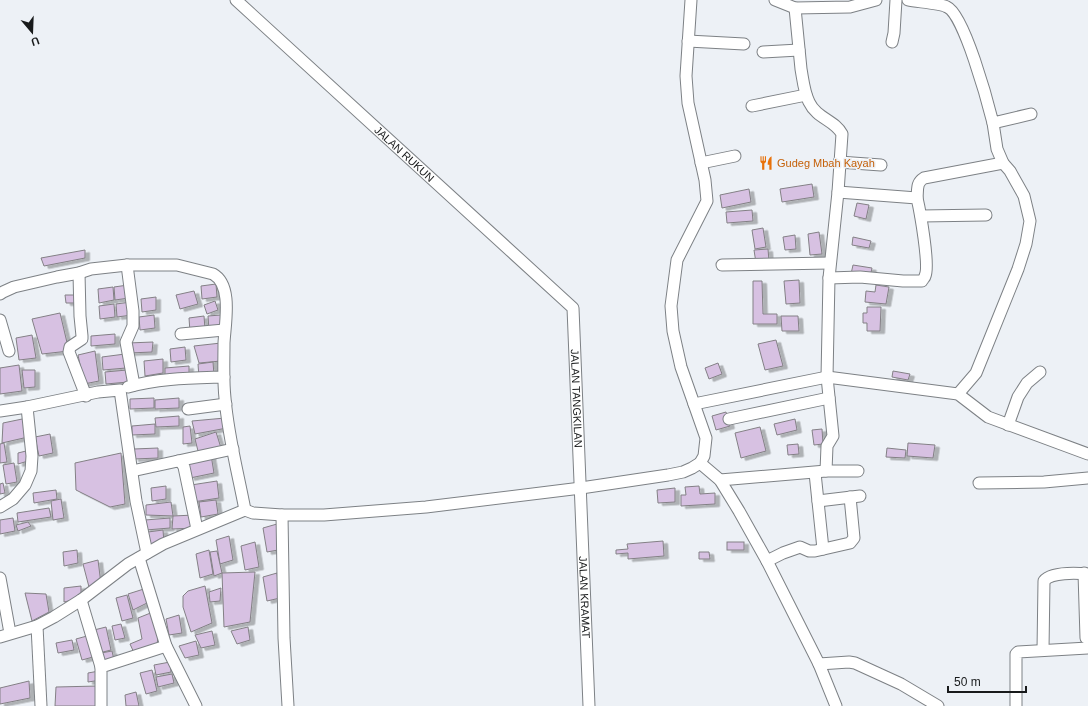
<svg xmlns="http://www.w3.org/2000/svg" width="1088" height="706" viewBox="0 0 1088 706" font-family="Arial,sans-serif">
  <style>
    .building { fill: #d7c1e2; stroke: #838085; filter: url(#shadow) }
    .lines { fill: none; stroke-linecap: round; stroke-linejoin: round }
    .minor-casing { stroke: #7d8185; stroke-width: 13 }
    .minor { stroke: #fff; stroke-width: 11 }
    .labels { text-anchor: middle; stroke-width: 3; stroke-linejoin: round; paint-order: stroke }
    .street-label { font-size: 11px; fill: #181a1b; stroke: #edf1f6 }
    .food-label { font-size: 11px; fill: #c56008; stroke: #edf1f6; text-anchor: start }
  </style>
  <defs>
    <filter id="shadow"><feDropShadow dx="4.5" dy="2.5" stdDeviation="0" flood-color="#0004"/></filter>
  </defs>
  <rect width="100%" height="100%" fill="#edf1f6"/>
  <g class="building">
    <polygon points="812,184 814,197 782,202 780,189"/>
    <polygon points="749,189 751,202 722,208 720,195"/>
    <polygon points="857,203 869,205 866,219 854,216"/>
    <polygon points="752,210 753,221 727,223 726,212"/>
    <polygon points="763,228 766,247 755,249 752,230"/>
    <polygon points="819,232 822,254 810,255 808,234"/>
    <polygon points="795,235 796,249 785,250 783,237"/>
    <polygon points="853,237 871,241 869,248 852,245"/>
    <polygon points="768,249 769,261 756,263 754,250"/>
    <polygon points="85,250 85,258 44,266 41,258"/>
    <polygon points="853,265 872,268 870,277 851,274"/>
    <polygon points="799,280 800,303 786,304 784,281"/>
    <polygon points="753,281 762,281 763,314 777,314 777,324 753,324"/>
    <polygon points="216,284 217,297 202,299 201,286"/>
    <polygon points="128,285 129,298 115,300 114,287"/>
    <polygon points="876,285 889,287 886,304 865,302 866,291 875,292"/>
    <polygon points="113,287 114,300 99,303 98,289"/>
    <polygon points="194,291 198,304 180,309 176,295"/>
    <polygon points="65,295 78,295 79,303 66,303"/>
    <polygon points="156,297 156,310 142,312 141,299"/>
    <polygon points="215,301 218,310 207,314 204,305"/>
    <polygon points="131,302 132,315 117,317 116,304"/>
    <polygon points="114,304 115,317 100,319 99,306"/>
    <polygon points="867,307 881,307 880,331 867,331 867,323 863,323 863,313 867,313"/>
    <polygon points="60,313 69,351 42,354 32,319"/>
    <polygon points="154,315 155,328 140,330 139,317"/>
    <polygon points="221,315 222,329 209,330 208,316"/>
    <polygon points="204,316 205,329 190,332 189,318"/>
    <polygon points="781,316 798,316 799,331 782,331"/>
    <polygon points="115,334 115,344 91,346 91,336"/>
    <polygon points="32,335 36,358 19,360 16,338"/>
    <polygon points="776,340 783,366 765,370 758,344"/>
    <polygon points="153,342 152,352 129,353 128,343"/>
    <polygon points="221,343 221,361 199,363 194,346"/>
    <polygon points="185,347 186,360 171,362 170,349"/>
    <polygon points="95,351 99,381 84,384 78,355"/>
    <polygon points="125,354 126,368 103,370 102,357"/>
    <polygon points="163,359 163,373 145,376 144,361"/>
    <polygon points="213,362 214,375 199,378 198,364"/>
    <polygon points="718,363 722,374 709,379 705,368"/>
    <polygon points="19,365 22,391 0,394 0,368"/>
    <polygon points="189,366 189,376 165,377 165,368"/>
    <polygon points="22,370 35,370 35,387 24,388"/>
    <polygon points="127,370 128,382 106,384 105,372"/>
    <polygon points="893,371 910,374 908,380 892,377"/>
    <polygon points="154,398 154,408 130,409 130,399"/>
    <polygon points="179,398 179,408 155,409 155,400"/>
    <polygon points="726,412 730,426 716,430 712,416"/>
    <polygon points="179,416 179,426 156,427 155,418"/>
    <polygon points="27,418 28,437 2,443 3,423"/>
    <polygon points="225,418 227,428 195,434 192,421"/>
    <polygon points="795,419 797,430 777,435 774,424"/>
    <polygon points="155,424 155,434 132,435 132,426"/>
    <polygon points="190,426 192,443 183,444 183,427"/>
    <polygon points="760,427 766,451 741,458 735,433"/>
    <polygon points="822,429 823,444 814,445 812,430"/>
    <polygon points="216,432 221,448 199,455 195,439"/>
    <polygon points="50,434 53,453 39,456 35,437"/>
    <polygon points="4,443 7,462 0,463 0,444"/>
    <polygon points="908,443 935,445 933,458 907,456"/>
    <polygon points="798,444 799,454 788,455 787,445"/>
    <polygon points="158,448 158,458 134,459 134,449"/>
    <polygon points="887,448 906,450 905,458 886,457"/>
    <polygon points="26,451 28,461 18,464 18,453"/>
    <polygon points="121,453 125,504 110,507 76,490 75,463"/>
    <polygon points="211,455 214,473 190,478 187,460"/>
    <polygon points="14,463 17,482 6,484 3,465"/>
    <polygon points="217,481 219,498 193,502 191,485"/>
    <polygon points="3,483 5,493 0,494 0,484"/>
    <polygon points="166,486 166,499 152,501 151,488"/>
    <polygon points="699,486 700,494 715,493 715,504 681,506 681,495 686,495 685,487"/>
    <polygon points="675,488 675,502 658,503 657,490"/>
    <polygon points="56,490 57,499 34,503 33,493"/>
    <polygon points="61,499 64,518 53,520 51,501"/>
    <polygon points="216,500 218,514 201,517 199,502"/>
    <polygon points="171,502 173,516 146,515 146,505"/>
    <polygon points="49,508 51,517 18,522 17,513"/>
    <polygon points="194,515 195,528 172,529 173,516"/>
    <polygon points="13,518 15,531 0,534 0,520"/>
    <polygon points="170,518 170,528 146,530 145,520"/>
    <polygon points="28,522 31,526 18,531 16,525"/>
    <polygon points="277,524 278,550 267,552 263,528"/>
    <polygon points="163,530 164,543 149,546 148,532"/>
    <polygon points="229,536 233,560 220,564 216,540"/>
    <polygon points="663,541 664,556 628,559 628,553 616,554 616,550 628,549 627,544"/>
    <polygon points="255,542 259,567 245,570 241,546"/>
    <rect x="727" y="542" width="17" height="8"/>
    <polygon points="77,550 78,563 64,566 63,552"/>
    <polygon points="209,550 213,574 200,578 196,554"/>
    <polygon points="217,551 222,573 214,576 210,552"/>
    <polygon points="699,552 709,552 710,559 699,559"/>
    <polygon points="98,560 101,584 89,587 83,564"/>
    <polygon points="255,572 250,622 224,627 222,573"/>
    <polygon points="277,573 280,598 267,601 263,577"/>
    <polygon points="81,586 81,598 64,602 64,588"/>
    <polygon points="205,586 212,623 191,632 183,607 183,596 188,591"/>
    <polygon points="147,588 151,601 133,610 128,594"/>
    <polygon points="221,588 220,601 210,602 209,592"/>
    <polygon points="25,593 46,594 49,612 32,621"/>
    <polygon points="127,595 133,618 122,621 116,598"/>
    <polygon points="153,612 158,634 157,647 135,655 130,644 142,639 138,618"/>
    <polygon points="179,615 182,633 169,635 166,619"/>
    <polygon points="121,624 125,638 115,640 112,626"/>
    <polygon points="106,627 111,650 99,653 94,630"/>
    <polygon points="248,627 250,640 237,644 231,631"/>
    <polygon points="212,631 215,645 201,648 195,635"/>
    <polygon points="87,636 93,657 82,660 76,639"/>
    <polygon points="72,640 74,650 58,653 56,643"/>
    <polygon points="196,641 199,655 185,658 179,646"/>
    <polygon points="112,651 114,660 102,663 101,653"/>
    <polygon points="170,662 171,672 156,675 154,665"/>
    <polygon points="152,670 157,691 146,694 140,673"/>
    <polygon points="99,671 101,680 88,682 88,673"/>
    <polygon points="172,674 174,683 158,687 156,677"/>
    <polygon points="29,681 30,698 0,704 0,688"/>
    <polygon points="98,686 99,706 55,706 56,687"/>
    <polygon points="136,692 139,706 126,706 125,695"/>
  </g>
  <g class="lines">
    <defs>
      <g id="minor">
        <path id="s1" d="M236,0L573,308L589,706"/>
        <polyline points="775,0 795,8 850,7 876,0"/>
        <path d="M908,0C917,2 940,3 947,7C964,14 988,103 993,123L1031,114"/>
        <path d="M795,8C797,28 799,49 801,69C803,80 804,92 809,102C817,119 835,120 842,134L838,192L829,278L827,377L833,436L827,446L826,471"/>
        <polyline points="688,41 744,44"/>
        <polyline points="892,42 894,33 896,0"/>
        <polyline points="763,52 799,50"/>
        <polyline points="752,106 806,95"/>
        <polyline points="839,162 881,165"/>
        <polyline points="701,163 735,156"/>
        <path d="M917,198C918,189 916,183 924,178L1003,163"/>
        <polyline points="921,216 986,215"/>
        <polyline points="127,265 133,311 133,326 126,342 134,385"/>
        <polyline points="722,265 830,263"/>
        <polyline points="79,273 80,316 82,336 82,339 70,347 69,352 86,396"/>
        <path d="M829,278L860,277L903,281H922C922,280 925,278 925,276C930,266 920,211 917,198L838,192"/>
        <path d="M0,294L3,292L14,287L57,277L79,273L91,269L127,265H177L213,274C233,285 225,323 224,343C224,361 223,380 225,398C228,436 238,473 245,510"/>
        <polyline points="0,320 9,351"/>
        <polyline points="181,334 224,330"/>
        <path d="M128,387C158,378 193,378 224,377"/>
        <polyline points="958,394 976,373 1018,269 1026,244 1030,221 1024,196 1010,171 1003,163 997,149 993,123"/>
        <polyline points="694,404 827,377 958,394 988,417 1088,454"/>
        <polyline points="188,409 226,404"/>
        <polyline points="0,411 27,407 98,392 120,390 136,501 147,553"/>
        <polyline points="729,419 829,398"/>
        <polyline points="1008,425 1018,397 1027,383 1040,372"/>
        <polyline points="178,461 233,449"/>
        <polyline points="700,463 720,480 739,511 767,561 819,664 849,662 855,663 901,684 938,706"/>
        <polyline points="132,471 178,461 181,462 184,467 197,529"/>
        <polyline points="815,473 823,549"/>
        <polyline points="720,480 826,471 858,471"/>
        <polyline points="979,483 1044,482 1088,478"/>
        <polyline points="818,501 860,496"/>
        <polyline points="0,507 13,499 25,485 31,471 32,456 27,407"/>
        <polyline points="282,515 284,638 288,706"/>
        <polyline points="139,558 166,646 196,706"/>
        <polyline points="767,561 783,553 800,547 809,551 815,551 850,543 854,538 850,497"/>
        <polyline points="1084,573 1086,638"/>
        <polyline points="0,578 10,633"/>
        <polyline points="81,600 101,667"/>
        <polyline points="37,626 41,706"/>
        <polyline points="0,637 37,626 54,617 81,600 128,564 163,544 245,510 253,513 282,515 324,515 426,507 581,488 668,475 683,472 692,468 700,463 704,456 706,438 681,367 673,331 671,306 677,260 707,201 705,180 688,103 686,76 691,0"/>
        <path d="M1043,650L1044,581C1051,572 1076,573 1088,574"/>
        <polyline points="819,664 836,706"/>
        <polyline points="101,706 101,667 166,646"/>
        <polyline points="1016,706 1016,654 1018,652 1088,648"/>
      </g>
    </defs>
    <use href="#minor" class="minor-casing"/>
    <use href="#minor" class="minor"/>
  </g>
  <defs>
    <symbol id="restaurant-bare" viewBox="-9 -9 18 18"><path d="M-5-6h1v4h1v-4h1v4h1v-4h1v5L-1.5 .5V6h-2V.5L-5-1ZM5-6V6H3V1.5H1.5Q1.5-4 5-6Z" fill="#e8710a" stroke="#edf1f6" stroke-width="2.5" paint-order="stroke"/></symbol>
  </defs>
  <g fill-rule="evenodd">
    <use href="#restaurant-bare" x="756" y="153" width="20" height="20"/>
  </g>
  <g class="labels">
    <g class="street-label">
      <text dy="4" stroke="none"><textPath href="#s1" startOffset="228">JALAN RUKUN</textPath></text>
      <text dy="4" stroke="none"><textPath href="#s1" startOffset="547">JALAN TANGKILAN</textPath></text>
      <text dy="4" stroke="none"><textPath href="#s1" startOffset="746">JALAN KRAMAT</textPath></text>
    </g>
    <g class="food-label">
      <text x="777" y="167">Gudeg Mbah Kayah</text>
    </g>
  </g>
  <g transform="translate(32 32) rotate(161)" stroke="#edf1f6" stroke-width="3" paint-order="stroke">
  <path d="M0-3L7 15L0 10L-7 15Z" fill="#181a1b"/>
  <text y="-6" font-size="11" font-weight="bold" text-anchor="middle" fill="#181a1b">U</text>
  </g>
  <path d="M948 686v6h78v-6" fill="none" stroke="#181a1b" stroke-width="2"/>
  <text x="954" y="686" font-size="12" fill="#181a1b" stroke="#edf1f6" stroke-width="3" paint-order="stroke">50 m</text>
</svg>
